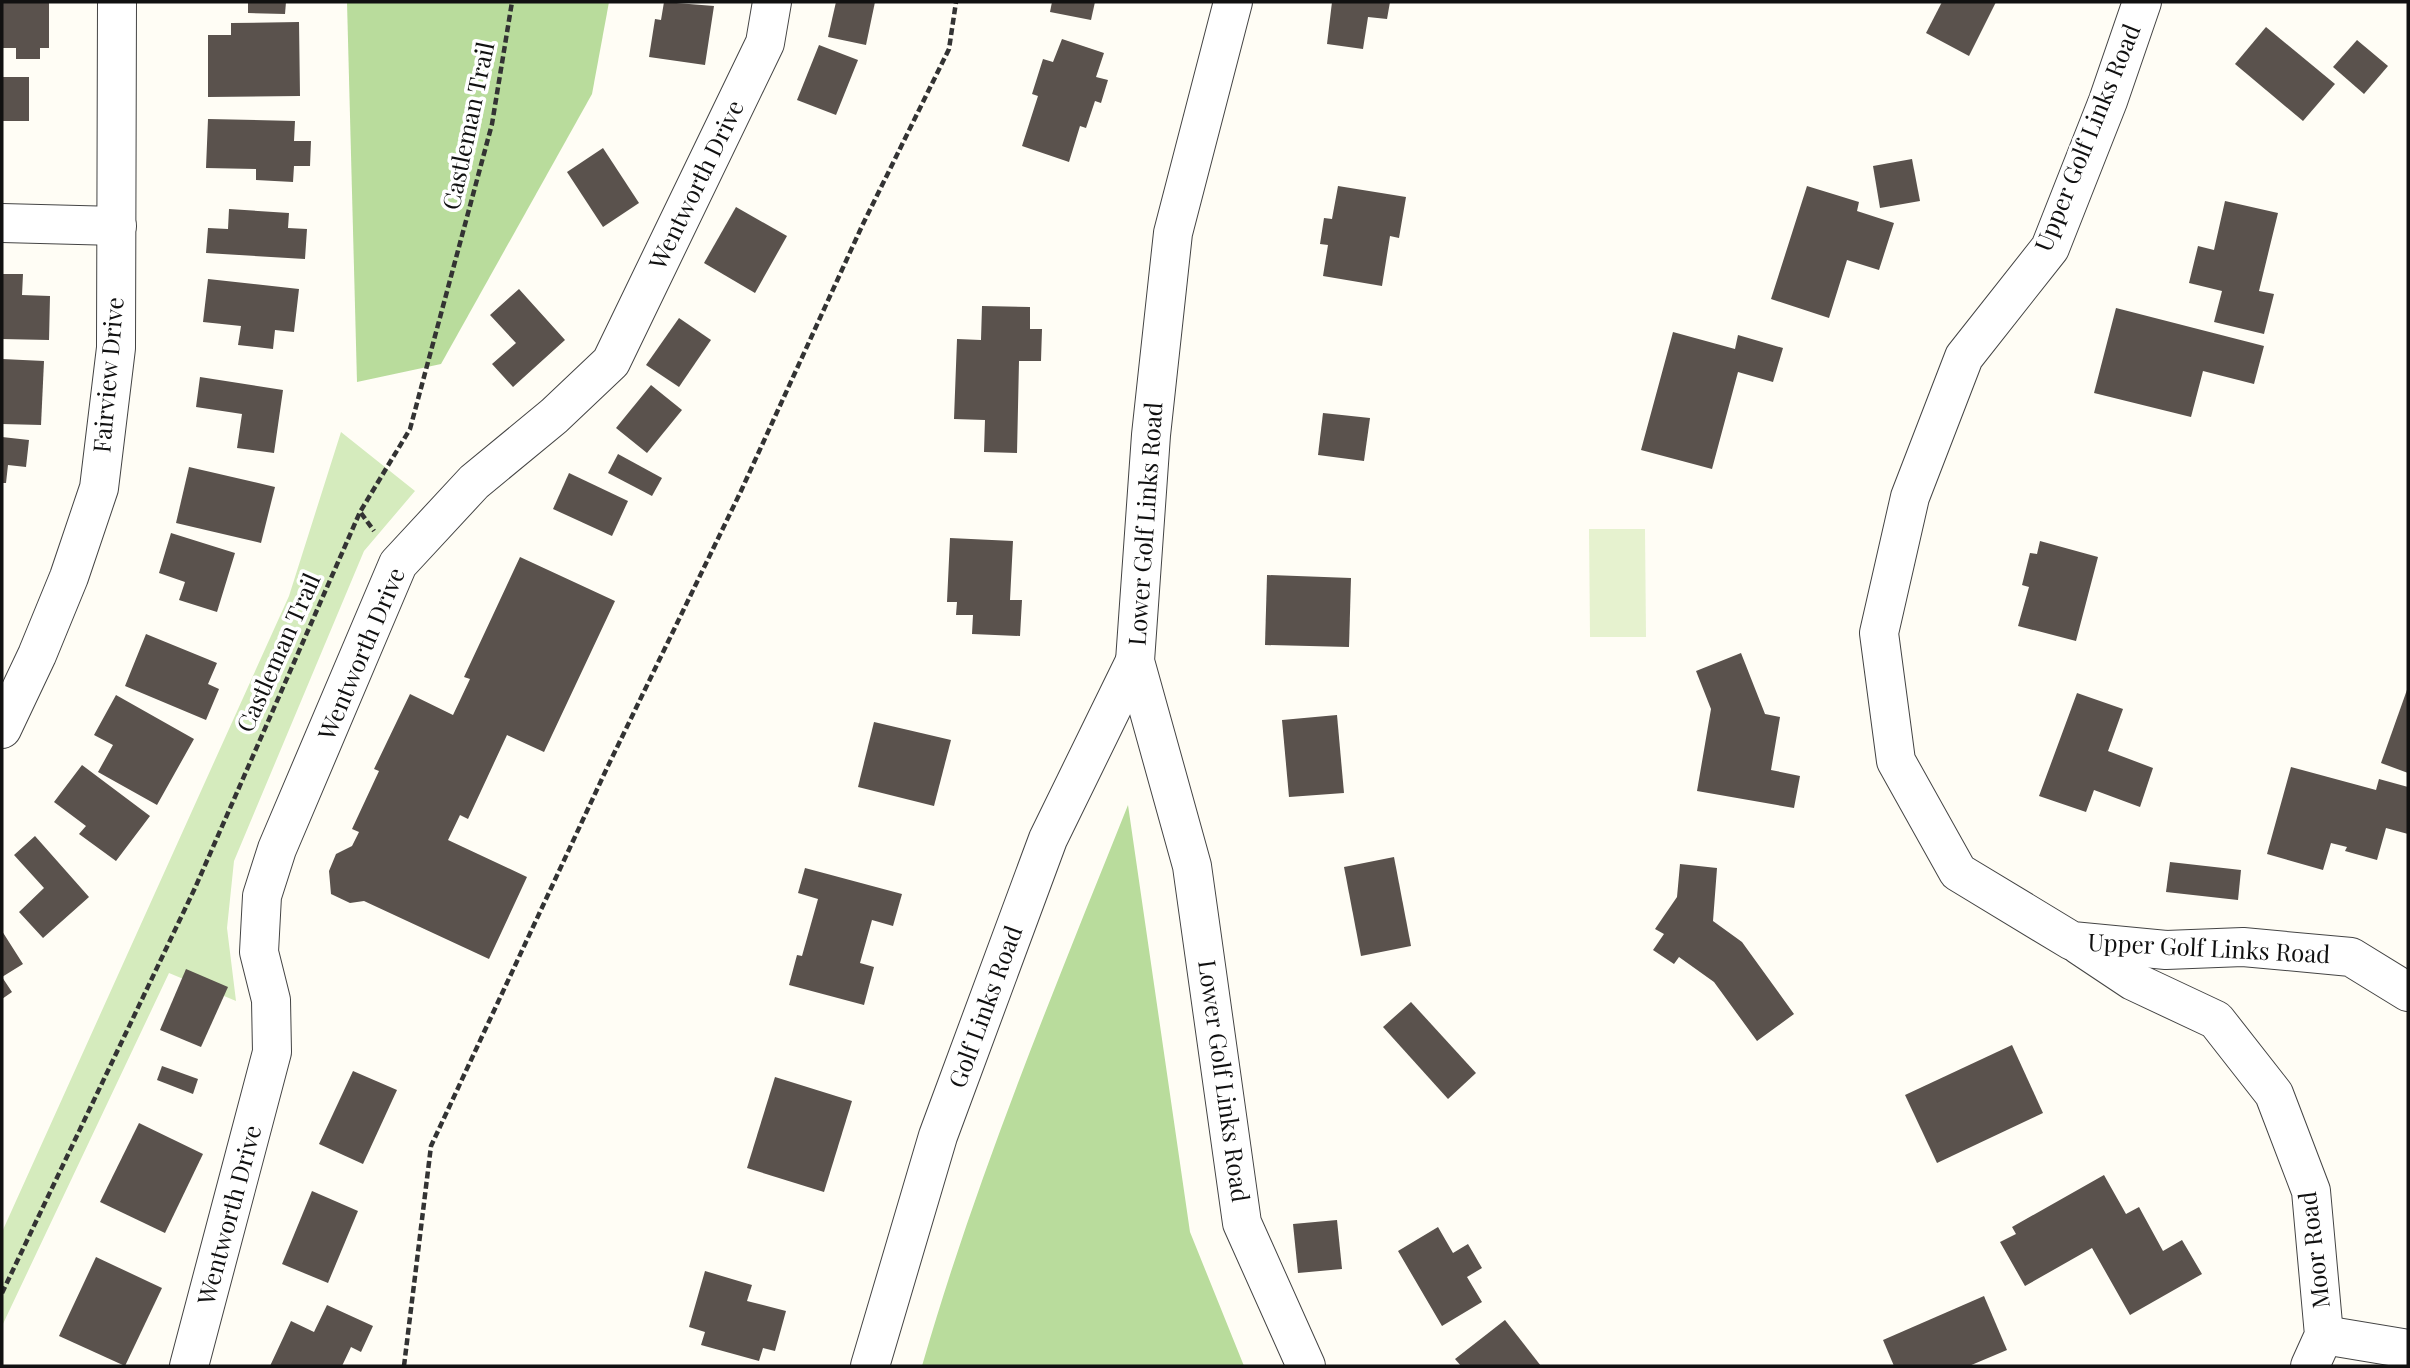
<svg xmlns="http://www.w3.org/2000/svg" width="2410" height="1368" viewBox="0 0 2410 1368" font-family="'Playfair Display',serif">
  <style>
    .green { fill: #d5ebbd }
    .forest { fill: #b9dc9c }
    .pitch { fill: #e6f2cf }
    .building { fill: #5a524d }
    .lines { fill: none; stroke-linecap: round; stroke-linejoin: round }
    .minor-casing { stroke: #444; stroke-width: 40 }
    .path { stroke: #333; stroke-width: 4.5; stroke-dasharray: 7 3.5; stroke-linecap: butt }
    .minor { stroke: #fff; stroke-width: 38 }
    .labels { text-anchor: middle; stroke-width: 7; stroke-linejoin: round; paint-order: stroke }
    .street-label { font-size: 24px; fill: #111; stroke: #fff }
  </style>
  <rect width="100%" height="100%" fill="#fffdf5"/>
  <polygon class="green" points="341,432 415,491 364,551 234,861 227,928 236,1001 169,973 2,1326 2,1232 289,596"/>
  <g class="forest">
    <polygon points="347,2 609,2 592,94 441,364 357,382"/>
    <path d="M1128,805L1190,1232L1244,1366H922C977,1175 1054,990 1128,805Z"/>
  </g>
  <polygon class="pitch" points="1589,529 1645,529 1646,637 1590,637"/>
  <g class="building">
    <polygon points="2,2 49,3 49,48 40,48 40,59 16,59 16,48 2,48"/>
    <polygon points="248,2 286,2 285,14 248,13"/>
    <polygon points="664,2 714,6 705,65 649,57 655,19 661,20"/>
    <polygon points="836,2 875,2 866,45 828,37"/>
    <polygon points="1052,2 1095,2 1091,20 1050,12"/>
    <polygon points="1332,2 1390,2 1387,19 1368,17 1363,49 1327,44"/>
    <polygon points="1942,2 1996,2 1969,56 1926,33"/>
    <polygon points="299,22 300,96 208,97 208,35 231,35 231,23"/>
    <polygon points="2266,27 2335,84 2303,121 2235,64"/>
    <polygon points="1062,39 1104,53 1096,77 1108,80 1101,103 1095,101 1086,128 1080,126 1069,162 1022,146 1038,96 1032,94 1043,59 1053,62"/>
    <polygon points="2357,40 2388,66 2364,94 2333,67"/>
    <polygon points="819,45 858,60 836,115 797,100"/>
    <rect x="2" y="77" width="27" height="44"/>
    <polygon points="208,119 295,121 294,141 311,141 310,166 294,166 293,182 256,180 256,169 206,168"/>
    <polygon points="603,148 639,203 603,227 567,172"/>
    <polygon points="1912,159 1920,201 1880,208 1873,166"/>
    <polygon points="1338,186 1406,197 1399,238 1390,236 1382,286 1323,276 1328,245 1320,244 1324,218 1332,219"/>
    <polygon points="1807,186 1859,202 1857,211 1894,223 1879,270 1847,260 1829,318 1771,299"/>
    <polygon points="2225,201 2278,213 2259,291 2274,294 2264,334 2214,322 2222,291 2189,283 2198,246 2214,250"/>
    <polygon points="736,207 787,236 755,293 704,263"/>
    <polygon points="229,209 289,213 288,228 307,229 305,259 206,253 208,228 228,229"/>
    <polygon points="2,274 23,274 22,295 50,296 49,340 2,339"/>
    <polygon points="208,279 299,289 294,332 275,330 273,349 238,345 241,326 203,322"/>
    <polygon points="519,289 565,340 513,387 492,364 516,343 490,315"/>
    <polygon points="982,306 1030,307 1030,329 1042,329 1041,361 1019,361 1017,453 984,452 985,420 954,419 957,339 981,340"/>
    <polygon points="2116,308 2264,346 2254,384 2203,371 2191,417 2094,393"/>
    <polygon points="679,318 711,340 679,387 646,365"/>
    <polygon points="1673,332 1735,349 1738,335 1783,348 1773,382 1738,372 1712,469 1641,450"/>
    <polygon points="2,359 44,361 41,425 2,424"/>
    <polygon points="200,377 283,390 274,453 237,448 242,414 196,407"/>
    <polygon points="651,385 682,410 647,453 616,428"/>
    <polygon points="1323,413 1370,418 1364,461 1318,455"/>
    <polygon points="2,437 29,440 26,467 8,465 6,483 2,483"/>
    <polygon points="618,454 662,478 652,496 608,473"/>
    <polygon points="189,467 275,487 261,543 176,523"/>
    <polygon points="569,473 628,501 612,536 553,509"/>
    <polygon points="171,533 235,553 217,612 179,600 185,582 159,573"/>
    <polygon points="950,538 1013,541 1010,600 1022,600 1020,636 972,634 973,615 956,615 957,602 947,602"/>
    <polygon points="2040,541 2098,557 2076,641 2018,626 2029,587 2022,585 2030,553 2037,554"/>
    <polygon points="520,557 615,601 544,752 507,735 468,819 460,815 448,840 527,877 489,959 364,901 350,903 331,894 329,871 336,854 352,846 359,832 352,829 379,771 374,769 410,694 453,715 470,679 464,677"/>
    <polygon points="1267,575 1351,578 1349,647 1265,645"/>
    <polygon points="146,634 217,663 208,684 219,689 206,720 125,686"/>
    <polygon points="1741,653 1765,714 1780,717 1771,770 1800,776 1794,808 1697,791 1711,709 1696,671"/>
    <polygon points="2408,687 2408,773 2381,763"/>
    <polygon points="2077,693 2123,709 2108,751 2153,768 2140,807 2094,790 2086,812 2039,796"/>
    <polygon points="116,695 194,739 157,805 98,772 113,745 94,735"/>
    <polygon points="1337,715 1344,793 1289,797 1282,720"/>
    <polygon points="874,722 951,740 934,806 858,787"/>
    <polygon points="82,765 150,816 116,861 79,834 86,826 54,802"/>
    <polygon points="2291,767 2376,790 2379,779 2408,787 2408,834 2386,828 2377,860 2345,851 2347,847 2331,843 2323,870 2267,854"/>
    <polygon points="35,836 89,897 43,938 19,912 44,888 14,855"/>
    <polygon points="1394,857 1411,946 1361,956 1344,867"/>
    <polygon points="2170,862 2241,870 2238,900 2166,892"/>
    <polygon points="1680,864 1717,868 1713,921 1742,942 1794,1014 1757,1041 1714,982 1679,957 1674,964 1653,950 1664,934 1655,929 1677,897"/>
    <polygon points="805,868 902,894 893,926 872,920 860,963 874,967 864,1005 789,985 797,955 802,956 818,899 798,893"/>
    <polygon points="2,931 23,964 2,977 12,992 2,999"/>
    <polygon points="186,969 228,987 201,1047 160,1030"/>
    <polygon points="1411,1002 1476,1073 1448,1099 1383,1027"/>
    <polygon points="2012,1045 2043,1113 1937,1163 1905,1095"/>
    <polygon points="162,1066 198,1079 193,1094 157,1080"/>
    <polygon points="353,1071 397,1090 363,1164 319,1144"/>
    <polygon points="775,1077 852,1101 824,1192 747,1168"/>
    <polygon points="139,1123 203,1154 165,1233 100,1202"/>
    <polygon points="2104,1175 2126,1214 2139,1207 2163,1251 2182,1240 2202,1274 2130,1315 2092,1248 2025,1286 2000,1242 2016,1234 2012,1227"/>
    <polygon points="312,1191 358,1211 328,1283 282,1264"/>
    <polygon points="1337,1220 1342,1269 1298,1273 1293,1224"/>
    <polygon points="1438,1227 1453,1253 1468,1244 1482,1268 1467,1277 1482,1302 1442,1326 1398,1251"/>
    <polygon points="96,1257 162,1288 125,1366 59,1336"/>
    <polygon points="705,1271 752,1285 747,1301 786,1311 775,1351 763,1348 759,1361 701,1345 705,1332 689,1327"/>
    <polygon points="1984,1296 2007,1350 1969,1366 1894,1366 1883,1340"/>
    <polygon points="327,1305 373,1326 361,1352 351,1347 342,1366 270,1366 291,1321 314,1332"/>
    <polygon points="1505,1320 1541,1366 1461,1366 1455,1359"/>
  </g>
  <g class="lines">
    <defs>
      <g id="minor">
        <polyline points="1233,2 1173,233 1151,435 1135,661 1192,866 1242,1223 1306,1366"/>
        <polyline points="2142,2 2108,101 2050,248 1964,357 1910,497 1879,633 1896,761 1958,872 2072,941 2166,950 2243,947 2351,957 2408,992"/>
        <polyline points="2,223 117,226"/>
        <polyline points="2,729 37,655 69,577 99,488 116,348 117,2"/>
        <polyline points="2079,945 2133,981 2216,1020 2274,1094 2311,1191 2324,1335 2310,1366"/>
        <polyline points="2324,1335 2408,1349"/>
        <polyline points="189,1366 272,1052 271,1000 259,952 262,896 277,849 398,564 474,482 554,416 611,362 765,43 772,2"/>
        <polyline points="870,1366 938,1136 1048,839 1135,661"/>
      </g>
    </defs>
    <use href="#minor" class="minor-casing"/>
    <g class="path">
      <polyline points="361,513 374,531"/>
      <polyline points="2,1293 195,888 360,512 410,429 492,124 512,2"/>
      <polyline points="404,1366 431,1146 607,768 741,491 862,226 949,49 956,2"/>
    </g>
    <use href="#minor" class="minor"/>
  </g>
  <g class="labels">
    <g class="street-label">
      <text transform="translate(469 126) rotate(-78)" y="8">Castleman Trail</text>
      <text transform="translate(2088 138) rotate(-68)" y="8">Upper Golf Links Road</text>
      <text transform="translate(697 185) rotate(-64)" y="8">Wentworth Drive</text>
      <text transform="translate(109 375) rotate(-85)" y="8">Fairview Drive</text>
      <text transform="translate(1146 524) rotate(-86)" y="8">Lower Golf Links Road</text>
      <text transform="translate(279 653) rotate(-66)" y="8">Castleman Trail</text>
      <text transform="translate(362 654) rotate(-67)" y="8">Wentworth Drive</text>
      <text transform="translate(2209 949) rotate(3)" y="8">Upper Golf Links Road</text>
      <text transform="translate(986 1007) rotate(-70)" y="8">Golf Links Road</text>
      <text transform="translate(1223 1081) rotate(82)" y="8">Lower Golf Links Road</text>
      <text transform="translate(230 1215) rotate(-75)" y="8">Wentworth Drive</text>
      <text transform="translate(2315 1250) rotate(-97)" y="8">Moor Road</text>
    </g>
  </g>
  <rect width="2410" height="1368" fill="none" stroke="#111111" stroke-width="7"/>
</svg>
